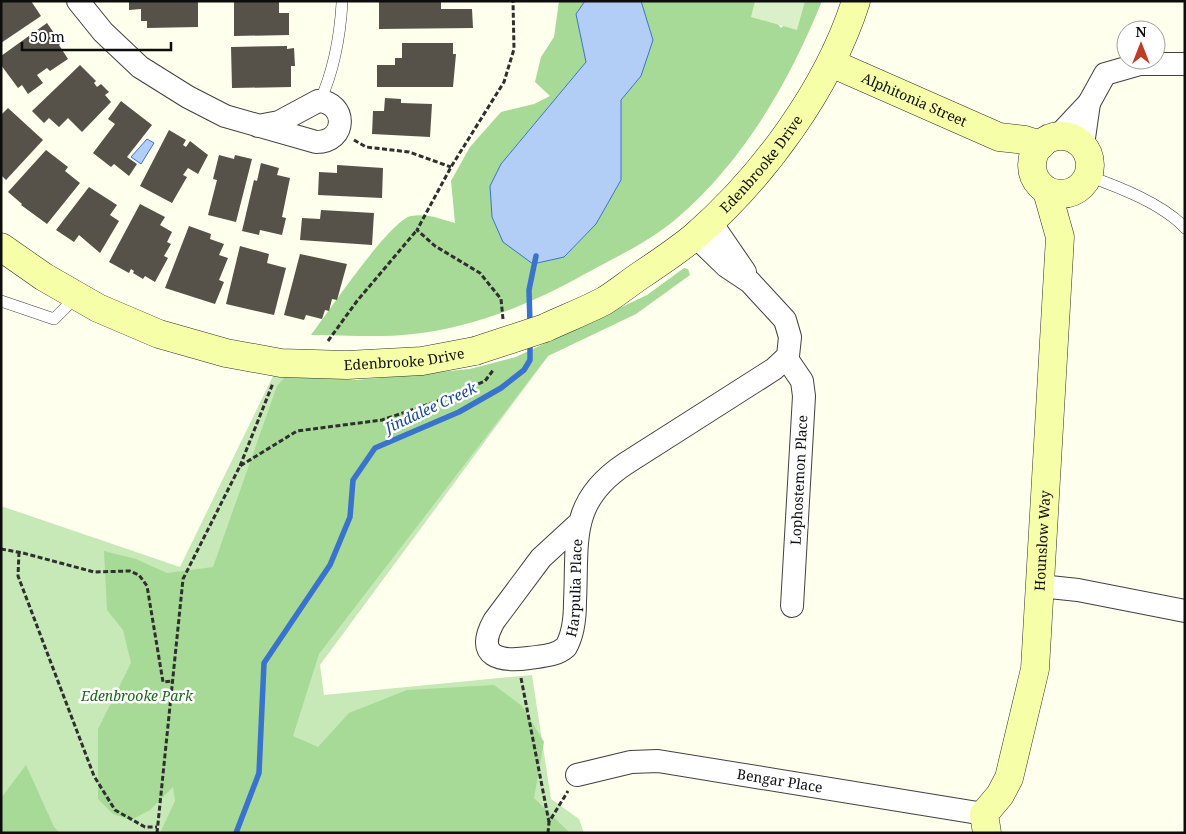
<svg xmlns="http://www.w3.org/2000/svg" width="1186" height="834" viewBox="0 0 1186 834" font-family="'Noto Serif',serif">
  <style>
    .green { fill: #c6e9b7 }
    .forest { fill: #a6da96 }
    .pitch { fill: #daf0c9 }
    .water { fill: #b2cef6; stroke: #3973cd }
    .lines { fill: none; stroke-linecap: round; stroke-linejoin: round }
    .stream { stroke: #3973cd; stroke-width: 5.5 }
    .building { fill: #565149 }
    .lane-casing { stroke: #404040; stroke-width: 12 }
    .street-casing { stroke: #404040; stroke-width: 24 }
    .secondary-casing { stroke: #2f2f2f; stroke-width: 29 }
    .path { stroke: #2f2f2f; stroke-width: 3; stroke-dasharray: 5 2.5; stroke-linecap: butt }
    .lane { stroke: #fff; stroke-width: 11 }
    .street { stroke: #fff; stroke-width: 22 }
    .secondary { stroke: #f6ffa8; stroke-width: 28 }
    .secondary-bridge-casing { stroke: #2f2f2f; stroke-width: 29; stroke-linecap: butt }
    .secondary-bridge { stroke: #f6ffa8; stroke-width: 28 }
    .labels { text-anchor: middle; stroke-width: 5; stroke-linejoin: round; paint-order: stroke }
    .street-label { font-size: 14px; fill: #0d0d0d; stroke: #fff }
    .park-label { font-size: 14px; font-style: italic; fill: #1d641d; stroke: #fff }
    .water-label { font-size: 15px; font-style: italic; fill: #16479f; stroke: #fff }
  </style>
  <rect width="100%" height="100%" fill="#ffffed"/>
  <polygon class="green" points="548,356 320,665 324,695 532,675 551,799 579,819 584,833 1,833 1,506 180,567 273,376 357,380 470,369"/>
  <g class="forest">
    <path d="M559,1H585L576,14L586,62L501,164L533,264L564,257L596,224L621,180V100L641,76L653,40L641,1H759L781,28L801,10L802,1H822C789,82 744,161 676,219C649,242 614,258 583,275C531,304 472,328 413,334C380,338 344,335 311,335C327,314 390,220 411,216C427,213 441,219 455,223L451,181L470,147L501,112L534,104L550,96L535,82L541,57L554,37Z"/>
    <polygon points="684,268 688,269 690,275 636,314 548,356 319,654 293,736 318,747 349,713 407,690 494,685 522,706 544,742 534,798 570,833 160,833 175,801 173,787 150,810 131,820 113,814 98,799 98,729 131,663 123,630 107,610 104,551 136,559 167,573 213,567 277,386 285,377 357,380 417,375 470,369 516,357 647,295"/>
    <polygon points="26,765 54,827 60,833 1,833 1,798"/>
  </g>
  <polygon class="pitch" points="755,1 805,1 797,30 751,17"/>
  <g class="water">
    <polygon points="585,1 641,1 653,40 641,76 621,100 621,180 596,224 564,257 533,264 503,242 492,217 490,186 501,164 586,62 576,14"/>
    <polygon points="147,139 154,143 141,164 131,157"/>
  </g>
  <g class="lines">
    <g class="stream">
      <polyline points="530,324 529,290 536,256"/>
      <polyline points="236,833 259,773 264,663 330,565 350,517 353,480 375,448 459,412 501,388 524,370 530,360 530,341"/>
    </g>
  </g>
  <g class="building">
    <polygon points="1,1 31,1 41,16 1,43"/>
    <polygon points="129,1 198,1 198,27 147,28 147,21 141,21 141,9 129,10"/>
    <polygon points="234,1 279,1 279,13 289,13 289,35 234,36"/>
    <polygon points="379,1 441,1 441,9 472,9 473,28 379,29"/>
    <polygon points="47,23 61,43 59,45 68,59 50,71 47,68 37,75 43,83 28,94 22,85 18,88 1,65 1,56"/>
    <polygon points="402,43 453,43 453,54 456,54 453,87 377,87 377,65 395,65 395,58 402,58"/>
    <polygon points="287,46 287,49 294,48 295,66 291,66 291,87 232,88 231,47"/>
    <polygon points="80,65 96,81 94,83 97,87 101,84 109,92 105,95 111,102 82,132 68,118 59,127 49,118 44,123 32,111"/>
    <polygon points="385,98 401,99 401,103 432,104 430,137 372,134 373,111 384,111"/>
    <polygon points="121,101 152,125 127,157 137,164 129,176 114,164 111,167 93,153 115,124 108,119"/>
    <polygon points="8,108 43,140 6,180 1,175 1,115"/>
    <polygon points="169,130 186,140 183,145 186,147 190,141 208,155 198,174 188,168 183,175 187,177 172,203 140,186"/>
    <polygon points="46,150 68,167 65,171 80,183 47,224 21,205 22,204 8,192"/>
    <polygon points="219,155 234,159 235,155 252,159 236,222 208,215 217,180 213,179"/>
    <polygon points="261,163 279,168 277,175 290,178 282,217 286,218 282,235 260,230 259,235 242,231 254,180 257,181"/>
    <polygon points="337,165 383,168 382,198 318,195 319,172 337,173"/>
    <polygon points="89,187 117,205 110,215 119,221 100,253 79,235 74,242 56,230"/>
    <polygon points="140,204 165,217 160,225 172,232 167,242 171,244 164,256 168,258 155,282 145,276 143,279 133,273 134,271 131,269 129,273 109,262"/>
    <polygon points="321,210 374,213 372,245 300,240 302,218 320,219"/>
    <polygon points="189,226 211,234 210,239 224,244 219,255 228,258 219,280 224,282 215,304 165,288"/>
    <polygon points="240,246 269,254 267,263 286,268 274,315 226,304"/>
    <polygon points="300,254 347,264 337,300 332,299 329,311 325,310 322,319 306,315 304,320 284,315"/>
  </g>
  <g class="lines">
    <defs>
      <g id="lane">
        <path d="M320,101C334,70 340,37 342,3"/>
        <path d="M1088,176C1119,187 1163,204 1185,228"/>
        <polyline points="1,301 54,319 76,297"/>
      </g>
      <g id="street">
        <path d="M78,1L103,32L140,67L188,97L225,116L316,142C348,142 347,102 318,101L279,122L258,126"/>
        <polyline points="1058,136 1089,103 1105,74 1140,64 1185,64"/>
        <polyline points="1083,145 1089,103"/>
        <polyline points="710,221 745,272"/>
        <polyline points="787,359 802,381 804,396 792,606"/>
        <path id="s1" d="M578,524L541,558L494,621C474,657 500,662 529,658C542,656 556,656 566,647C574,633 575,617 575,602C578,541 568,502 625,464L774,369L788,356L790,337L785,320L750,282L726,266L695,236"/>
        <polyline points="1040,586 1078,590 1185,611"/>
        <path id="s2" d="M577,775L631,762L658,761L984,814"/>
      </g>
      <g id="secondary">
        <path id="s3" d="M831,63L999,137L1025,140L1041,145"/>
        <circle cx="1061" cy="165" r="29"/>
        <path id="s4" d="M1,247L44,277L98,308L159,334L226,353L281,363L347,365L422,361L475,351"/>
        <path id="s5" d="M545,328C564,319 585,311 604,301C617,293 629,283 641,275C659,263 677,251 694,237C763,177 828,89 856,1"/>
        <path id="s6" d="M987,833L984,814L1000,795L1009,778L1035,669L1060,237L1047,191"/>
      </g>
    </defs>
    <use href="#lane" class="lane-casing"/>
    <use href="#street" class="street-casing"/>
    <use href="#secondary" class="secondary-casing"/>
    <g class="path">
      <polyline points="354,140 366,147 409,152 451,167"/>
      <polyline points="503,319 501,299 480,273 435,246 417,230 451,167 504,82 514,49 513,1"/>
      <polyline points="328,341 357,301 417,230"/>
      <polyline points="240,466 273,383"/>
      <polyline points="1,549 23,553 94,572 130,571 139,575 147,586 163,682 172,681"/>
      <polyline points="19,552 18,576 94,776 115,810 145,827 157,827"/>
      <polyline points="521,678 549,822"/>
      <polyline points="157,833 183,579 240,466 297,431 382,420 438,401 485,381 494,369"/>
      <polyline points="548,833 549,822 568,791"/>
    </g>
    <use href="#lane" class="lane"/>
    <use href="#street" class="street"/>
    <use href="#secondary" class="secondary"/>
    <defs>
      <polyline id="secondary-bridge" points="475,351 545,328"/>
    </defs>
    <use href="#secondary-bridge" class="secondary-bridge-casing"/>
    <use href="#secondary-bridge" class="secondary-bridge"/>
  </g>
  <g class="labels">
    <g class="street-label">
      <text dy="5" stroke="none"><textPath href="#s3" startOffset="91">Alphitonia Street</textPath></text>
      <text dy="5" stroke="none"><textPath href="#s5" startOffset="275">Edenbrooke Drive</textPath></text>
      <text dy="5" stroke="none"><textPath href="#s4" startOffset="430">Edenbrooke Drive</textPath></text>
      <text transform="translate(799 480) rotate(-87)" y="5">Lophostemon Place</text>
      <text dy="5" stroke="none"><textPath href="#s6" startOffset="304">Hounslow Way</textPath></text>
      <text dy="5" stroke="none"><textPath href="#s1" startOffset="302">Harpulia Place</textPath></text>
      <text dy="5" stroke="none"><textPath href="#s2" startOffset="206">Bengar Place</textPath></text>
    </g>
    <g class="park-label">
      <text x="137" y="701">Edenbrooke Park</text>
    </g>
    <g class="water-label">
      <text transform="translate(431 408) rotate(-25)" y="5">Jindalee Creek</text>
    </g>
  </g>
  <rect width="1186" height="834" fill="none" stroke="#0d0d0d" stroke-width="5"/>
  <g transform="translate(1141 45)"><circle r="24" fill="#ffffff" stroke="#9e9e9e"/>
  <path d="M0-4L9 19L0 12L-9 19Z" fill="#bd3d25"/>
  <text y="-8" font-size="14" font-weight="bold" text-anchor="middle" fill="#0d0d0d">N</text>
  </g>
  <path d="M22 42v8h149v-8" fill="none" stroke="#0d0d0d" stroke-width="2.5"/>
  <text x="30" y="42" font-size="15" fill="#0d0d0d" stroke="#ffffff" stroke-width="4" paint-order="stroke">50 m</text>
</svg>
